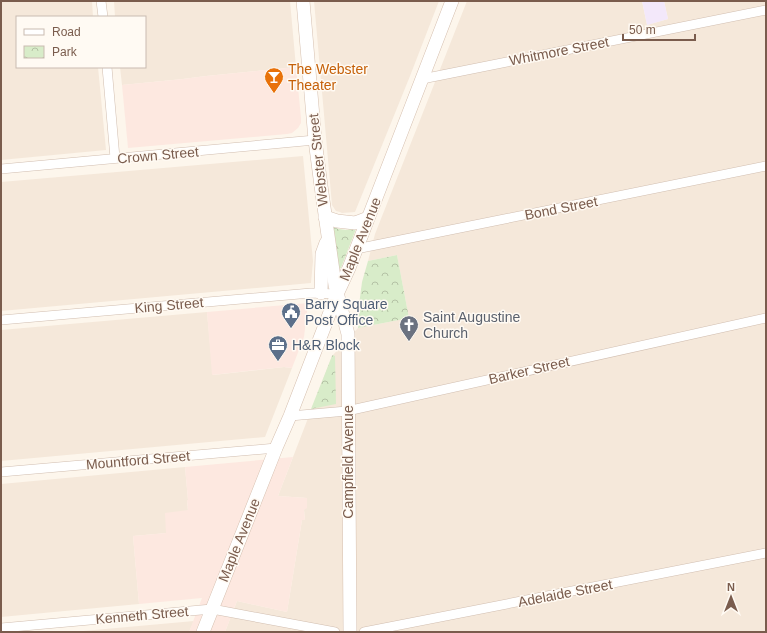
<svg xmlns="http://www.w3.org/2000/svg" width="767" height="633" viewBox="0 0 767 633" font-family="Helvetica,sans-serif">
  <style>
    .residential { fill: #f5e8da }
    .commercial { fill: #fde8e0 }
    .education { fill: #f3e8fa }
    .park { fill: url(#park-crowns) }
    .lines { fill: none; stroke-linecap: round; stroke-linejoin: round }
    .street-casing { stroke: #d1beb0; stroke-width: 10 }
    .secondary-casing { stroke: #d6c0b0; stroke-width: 14 }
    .street { stroke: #fff; stroke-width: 9 }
    .secondary { stroke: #fff; stroke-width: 13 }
    .labels { text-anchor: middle; stroke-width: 3; stroke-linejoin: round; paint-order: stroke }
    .street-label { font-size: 14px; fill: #7a5c4d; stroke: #fffaf3 }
    .food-label { font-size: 14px; fill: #c56008; stroke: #fffaf3; text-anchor: start }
    .service-label { font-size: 14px; fill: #4e5e75; stroke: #fffaf3; text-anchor: start }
    .worship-label { font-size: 14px; fill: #5b616d; stroke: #fffaf3; text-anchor: start }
  </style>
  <defs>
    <pattern id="park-crowns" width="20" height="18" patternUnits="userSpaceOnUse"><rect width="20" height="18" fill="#d8ecc9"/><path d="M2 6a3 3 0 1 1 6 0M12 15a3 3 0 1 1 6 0" fill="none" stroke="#b4c2a5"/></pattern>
  </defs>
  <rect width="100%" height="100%" fill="#fdf6ec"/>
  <g class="residential">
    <polygon points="1,1 92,1 93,17 17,17 17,67 98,67 106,150 1,160"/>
    <polygon points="114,1 290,1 296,67 206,76 183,79 122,85 120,67 145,67 145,17 115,17"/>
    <polygon points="314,1 439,1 410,76 355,212 342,213 340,212 336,211 332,205"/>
    <polygon points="467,1 642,1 647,25 668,19 664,1 766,1 766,632 225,632 237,601 287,612 302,520 305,520 304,510 307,498 278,496 332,356 358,328 409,318 397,255 368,261 375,234"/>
    <polygon points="303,156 313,261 311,283 1,311 1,182"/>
    <polygon points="207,312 213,375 284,367 292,368 265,437 1,461 1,330"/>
    <polygon points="185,467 188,500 187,500 188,511 167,533 133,536 139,604 1,617 1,484"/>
    <polygon points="194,621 189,632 72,632"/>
  </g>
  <g class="commercial">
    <polygon points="296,67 301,118 301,123 298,128 292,133 287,134 128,148 122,85 183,79 206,76"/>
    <polygon points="308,303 304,337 292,368 284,367 212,375 207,312"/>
    <polygon points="293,457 278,496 307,498 307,508 304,510 305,520 302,520 287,612 237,601 225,632 189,632 202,598 139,604 133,536 166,533 165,513 188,510 187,500 188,500 185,467"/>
  </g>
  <polygon class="education" points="642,1 664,1 668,19 647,25"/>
  <g class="park">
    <path d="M333,227C341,230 346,231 355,228L356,229L341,268L339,269Z"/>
    <polygon points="397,255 409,318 358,328 359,305 362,282 368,261"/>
    <polygon points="333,355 335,356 336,404 311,409 332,356"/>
  </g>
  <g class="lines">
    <defs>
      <g id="street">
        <polyline points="101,1 103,17"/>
        <polyline points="107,67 115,158"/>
        <polyline points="422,79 766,10"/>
        <polyline points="1,169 315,140"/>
        <polyline points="356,249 766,166"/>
        <polyline points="1,320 311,293 337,294"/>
        <polyline points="290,416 347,411 766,318"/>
        <polyline points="1,472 276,448"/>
        <polyline points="1,628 212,609 335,632"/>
        <polyline points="364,632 766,553"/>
      </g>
      <g id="secondary">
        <polyline points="303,1 315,140 321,186 335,285 348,334 350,632"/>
        <polyline points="325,217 337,221 355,223 368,218"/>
        <polyline points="321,293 322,254 326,243"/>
        <polyline points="203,632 276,448 290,416 337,294 349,268 452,1"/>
      </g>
    </defs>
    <use href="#street" class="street-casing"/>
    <use href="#secondary" class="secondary-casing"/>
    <use href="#street" class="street"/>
    <use href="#secondary" class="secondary"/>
  </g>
  <defs>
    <symbol id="bar-pin" viewBox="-11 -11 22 30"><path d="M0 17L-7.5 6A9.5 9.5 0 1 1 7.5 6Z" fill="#e8710a" stroke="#fffaf3"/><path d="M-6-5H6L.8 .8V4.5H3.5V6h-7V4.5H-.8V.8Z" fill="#fff"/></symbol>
    <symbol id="civic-pin" viewBox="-11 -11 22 30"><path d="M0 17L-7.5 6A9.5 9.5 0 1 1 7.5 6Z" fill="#5c6f8a" stroke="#fffaf3"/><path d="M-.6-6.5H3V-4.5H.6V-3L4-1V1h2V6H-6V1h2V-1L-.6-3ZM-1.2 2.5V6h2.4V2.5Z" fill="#fff"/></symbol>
    <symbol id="church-pin" viewBox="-11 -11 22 30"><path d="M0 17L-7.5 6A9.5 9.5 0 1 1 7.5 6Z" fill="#6b7280" stroke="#fffaf3"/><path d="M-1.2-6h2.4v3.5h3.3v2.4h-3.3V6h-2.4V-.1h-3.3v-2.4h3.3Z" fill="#fff"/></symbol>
    <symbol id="office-pin" viewBox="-11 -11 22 30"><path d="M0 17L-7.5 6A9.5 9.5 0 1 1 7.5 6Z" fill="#5c6f8a" stroke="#fffaf3"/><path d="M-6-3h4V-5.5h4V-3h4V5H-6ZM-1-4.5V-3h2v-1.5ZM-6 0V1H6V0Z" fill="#fff"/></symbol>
  </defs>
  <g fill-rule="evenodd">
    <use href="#bar-pin" x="263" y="66" width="22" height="30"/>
    <use href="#civic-pin" x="280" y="301" width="22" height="30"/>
    <use href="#church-pin" x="398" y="314" width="22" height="30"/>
    <use href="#office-pin" x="267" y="334" width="22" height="30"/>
  </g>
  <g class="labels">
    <g class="street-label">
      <text transform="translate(559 51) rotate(-11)" y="5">Whitmore Street</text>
      <text transform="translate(158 155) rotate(-5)" y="5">Crown Street</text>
      <text transform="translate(318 160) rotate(-96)" y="5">Webster Street</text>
      <text transform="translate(561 208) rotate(-11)" y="5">Bond Street</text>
      <text transform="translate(360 239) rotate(-68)" y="5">Maple Avenue</text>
      <text transform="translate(169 305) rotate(-5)" y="5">King Street</text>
      <text transform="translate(529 370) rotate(-13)" y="5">Barker Street</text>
      <text transform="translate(138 460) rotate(-5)" y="5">Mountford Street</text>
      <text transform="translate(348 462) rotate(-90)" y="5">Campfield Avenue</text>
      <text transform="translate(239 540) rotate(-68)" y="5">Maple Avenue</text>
      <text transform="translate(565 593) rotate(-11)" y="5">Adelaide Street</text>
      <text transform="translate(142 615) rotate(-5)" y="5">Kenneth Street</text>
    </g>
    <g class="food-label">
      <text x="288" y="74">The Webster<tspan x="288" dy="16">Theater</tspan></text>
    </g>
    <g class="service-label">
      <text x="305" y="309">Barry Square<tspan x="305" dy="16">Post Office</tspan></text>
      <text x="292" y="350">H&amp;R Block</text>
    </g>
    <g class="worship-label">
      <text x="423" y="322">Saint Augustine<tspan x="423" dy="16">Church</tspan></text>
    </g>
  </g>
  <rect width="767" height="633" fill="none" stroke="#7a5c4d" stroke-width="4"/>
  <rect x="16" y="16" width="130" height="52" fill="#fffaf3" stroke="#cabbb1"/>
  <rect x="24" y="29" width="20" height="6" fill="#ffffff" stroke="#cabbb1"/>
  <text x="52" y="36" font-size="12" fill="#7a5c4d">Road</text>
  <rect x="24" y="46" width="20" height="12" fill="url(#park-crowns)" stroke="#cabbb1"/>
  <text x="52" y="56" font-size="12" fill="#7a5c4d">Park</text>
  <g transform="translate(731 597)" stroke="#fffaf3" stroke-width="3" paint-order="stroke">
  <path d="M0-3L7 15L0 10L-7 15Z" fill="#7a5c4d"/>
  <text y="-6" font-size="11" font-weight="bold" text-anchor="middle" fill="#7a5c4d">N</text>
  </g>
  <path d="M623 34v6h72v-6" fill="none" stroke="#7a5c4d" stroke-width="2"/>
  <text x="629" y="34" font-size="12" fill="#7a5c4d" stroke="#fffaf3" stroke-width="3" paint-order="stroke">50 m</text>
</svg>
